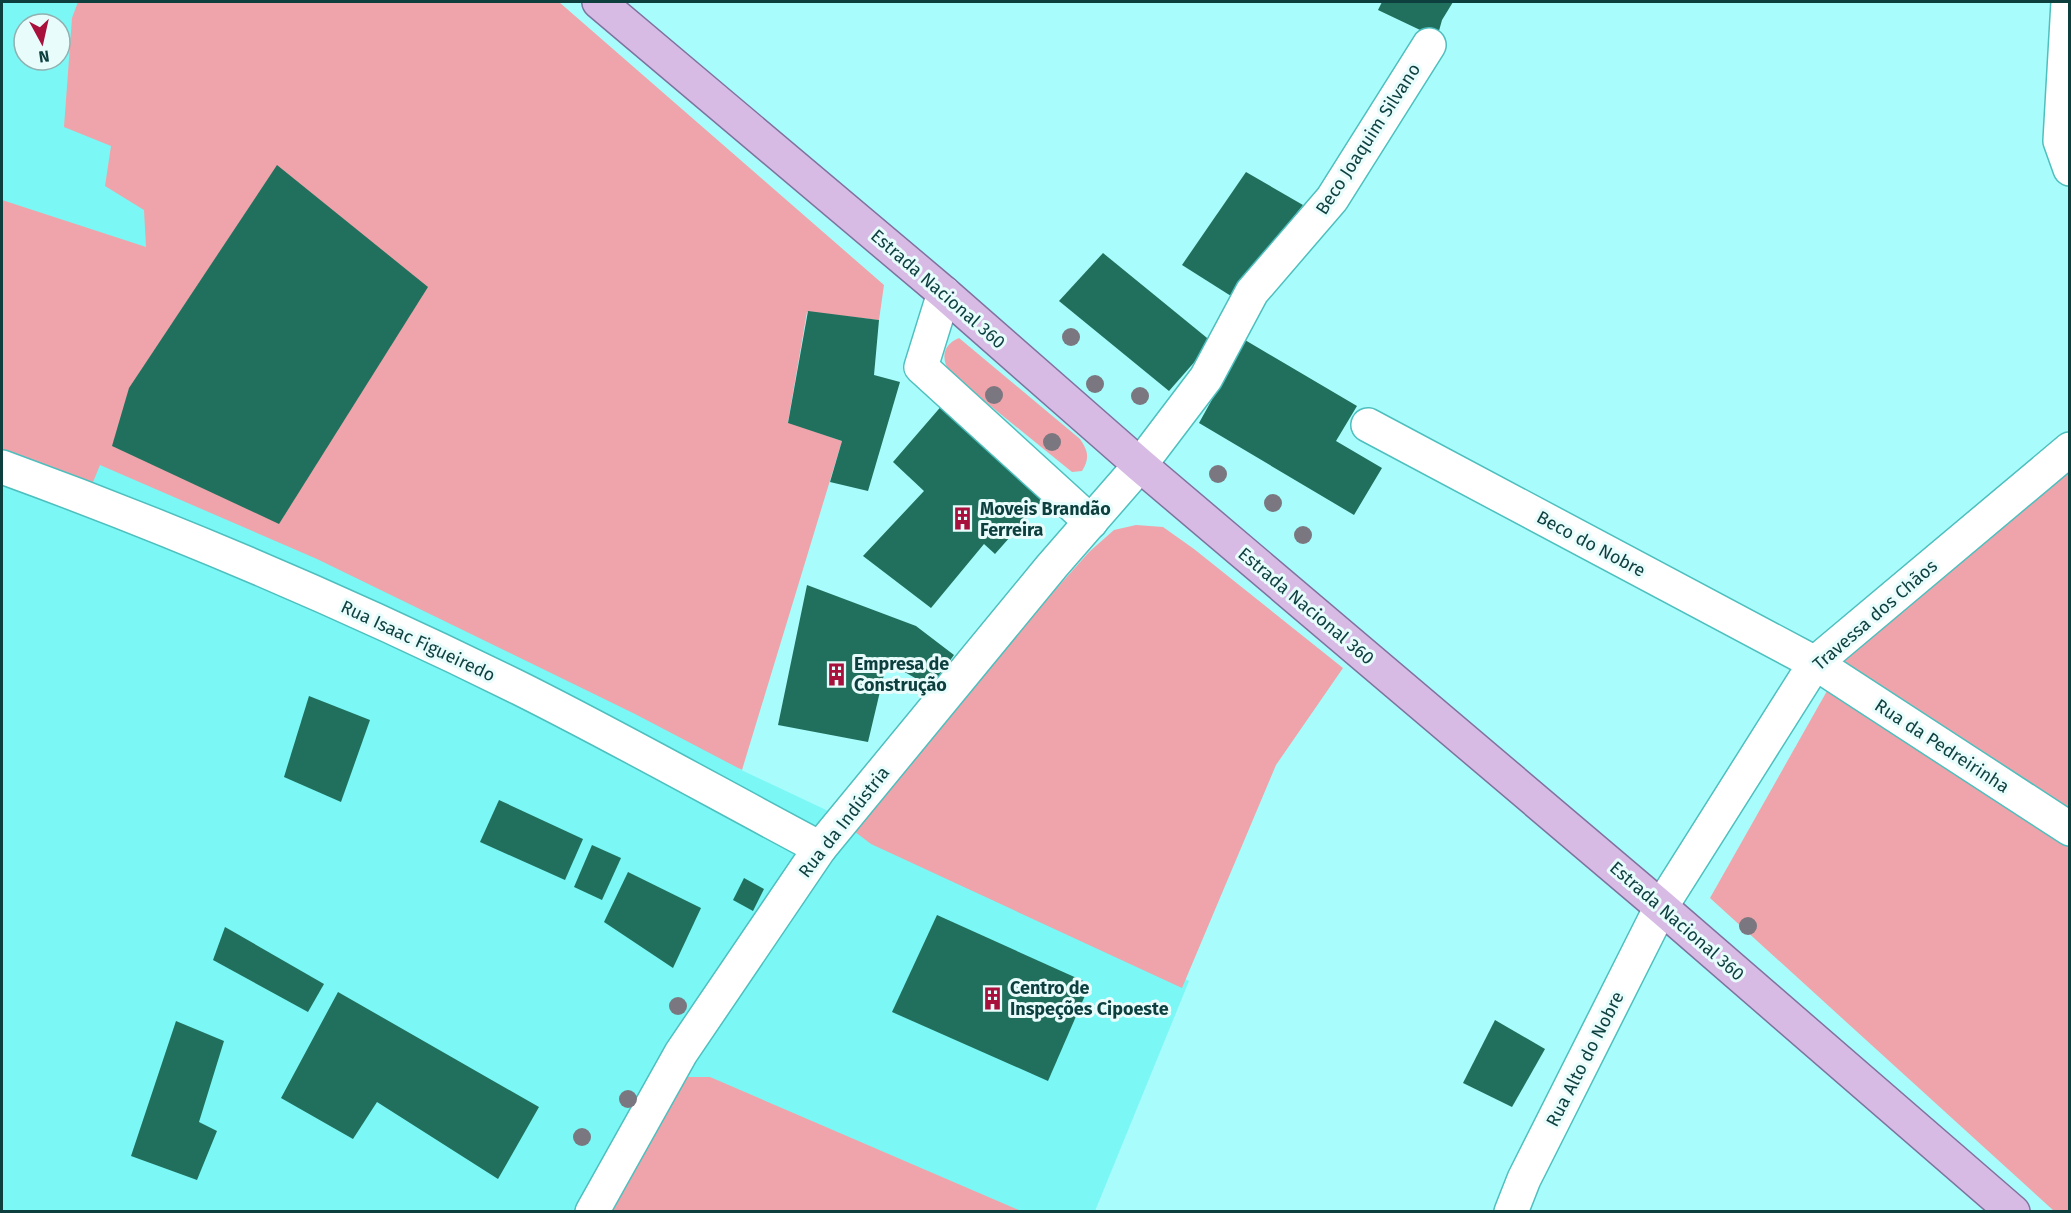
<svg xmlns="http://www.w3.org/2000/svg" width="2071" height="1213" viewBox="0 0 2071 1213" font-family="'Fira Sans',sans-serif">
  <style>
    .built { fill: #7bf7f5; fill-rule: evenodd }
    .green { fill: #eea4aa }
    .building { fill: #21705d }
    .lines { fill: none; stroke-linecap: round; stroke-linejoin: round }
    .minor-casing { stroke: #4ebfbe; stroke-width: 36 }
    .major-casing { stroke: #7f729f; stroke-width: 36 }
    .minor { stroke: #fff; stroke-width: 33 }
    .major { stroke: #d7bbe4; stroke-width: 33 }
    .tree { fill: #7a7780 }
    .labels { text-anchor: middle; stroke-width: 6; stroke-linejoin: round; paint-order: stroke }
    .street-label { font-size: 18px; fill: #0e3f3f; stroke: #e9fcfc }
    .poi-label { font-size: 18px; font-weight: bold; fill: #0e3f3f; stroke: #e9fcfc; text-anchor: start }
  </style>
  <rect width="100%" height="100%" fill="#a8fcfb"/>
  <path class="built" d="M2,2H515L803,266L739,769L1189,981L1095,1211L2,1212ZM24,24H60V60H24Z"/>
  <g class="green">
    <polygon points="78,2 559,2 884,285 879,320 807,312 788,422 842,441 742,770 635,714 317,559 100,465 91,487 2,455 2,200 146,247 144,210 105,186 111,146 64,127 72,18"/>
    <path d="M959,338L1080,439C1088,451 1090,458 1082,471L1072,472L950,373C941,359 942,345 959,338Z"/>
    <polygon points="2069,449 2069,829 1815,663"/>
    <polygon points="1136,525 1163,527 1194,549 1343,668 1276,765 1182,988 871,844 846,825 1089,552 1114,530"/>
    <polygon points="1827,691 2069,848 2069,1211 2054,1211 1710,898"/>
    <polygon points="678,1077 710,1077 1021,1211 601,1212"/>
  </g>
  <g class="building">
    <polygon points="1382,2 1453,2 1442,20 1437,38 1378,10"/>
    <polygon points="277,165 428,287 279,524 112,446 129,388"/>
    <polygon points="1246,172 1303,205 1231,296 1182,265"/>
    <polygon points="1103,253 1212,342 1169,391 1059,301"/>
    <polygon points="808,311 879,320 874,375 900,382 868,491 830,482 842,441 788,423"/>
    <polygon points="1245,340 1357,406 1336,441 1382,468 1354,515 1199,423"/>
    <polygon points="944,403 1049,493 995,554 984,544 931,608 863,556 924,491 893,462"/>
    <polygon points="807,585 916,626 954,655 931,687 887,662 868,742 778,725"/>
    <polygon points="309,696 370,720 341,802 284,777"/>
    <polygon points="499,800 583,839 565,880 480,842"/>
    <polygon points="592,845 621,858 602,900 574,887"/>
    <polygon points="628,872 701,908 673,968 604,922"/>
    <polygon points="744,878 764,889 753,911 733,900"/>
    <polygon points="937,915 1090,984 1048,1081 892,1012"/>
    <polygon points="225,927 324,984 308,1012 213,960"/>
    <polygon points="338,992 539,1107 498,1179 377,1102 353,1139 281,1098"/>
    <polygon points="1495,1020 1545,1049 1512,1107 1463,1083"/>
    <polygon points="176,1021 224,1041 199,1122 217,1131 197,1180 131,1156"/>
  </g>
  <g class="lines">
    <defs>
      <g id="minor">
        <polyline points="2068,2 2060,141 2070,169"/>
        <polyline points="944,293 921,367 1091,522"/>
        <polyline points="1368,425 1815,663 2070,829"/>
        <path d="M2,467C178,531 351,605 519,688C621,739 720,795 820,848"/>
        <polyline points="592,1212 681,1053 820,848 1052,566 1140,465 1206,378 1252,292 1332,199 1429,45"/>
        <polyline points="1511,1212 1524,1179 1661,907 1815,663 2070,449"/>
      </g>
      <polyline id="major" points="599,2 944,293 1140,465 1661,907 2013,1212"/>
    </defs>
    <use href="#minor" class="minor-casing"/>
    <use href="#major" class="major-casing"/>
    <use href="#minor" class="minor"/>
    <use href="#major" class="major"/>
  </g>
  <g class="tree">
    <circle cx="1071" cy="337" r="9"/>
    <circle cx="1095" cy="384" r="9"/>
    <circle cx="994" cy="395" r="9"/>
    <circle cx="1140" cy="396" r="9"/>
    <circle cx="1052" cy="442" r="9"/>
    <circle cx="1218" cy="474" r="9"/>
    <circle cx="1273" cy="503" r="9"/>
    <circle cx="1303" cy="535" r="9"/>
    <circle cx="1748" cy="926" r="9"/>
    <circle cx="678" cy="1006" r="9"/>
    <circle cx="628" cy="1099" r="9"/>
    <circle cx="582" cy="1137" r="9"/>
  </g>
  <defs>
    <symbol id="building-bare" viewBox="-9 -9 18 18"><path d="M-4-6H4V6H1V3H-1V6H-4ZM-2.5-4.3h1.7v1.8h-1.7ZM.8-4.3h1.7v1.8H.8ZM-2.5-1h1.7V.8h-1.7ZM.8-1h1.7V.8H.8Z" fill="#a8113b" stroke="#e9fcfc" stroke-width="2.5" paint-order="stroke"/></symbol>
  </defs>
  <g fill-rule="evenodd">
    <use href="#building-bare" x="946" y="502" width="33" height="33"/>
    <use href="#building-bare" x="820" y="658" width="33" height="33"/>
    <use href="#building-bare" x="976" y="982" width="33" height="33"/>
  </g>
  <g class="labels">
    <g class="street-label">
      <text transform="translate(1368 139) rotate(-57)" y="6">Beco Joaquim Silvano</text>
      <text transform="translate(938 289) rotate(41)" y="6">Estrada Nacional 360</text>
      <text transform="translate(1591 544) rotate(28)" y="6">Beco do Nobre</text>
      <text transform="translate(1306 606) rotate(40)" y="6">Estrada Nacional 360</text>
      <text transform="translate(1875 615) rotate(-41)" y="6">Travessa dos Chãos</text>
      <text transform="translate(418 641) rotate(25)" y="6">Rua Isaac Figueiredo</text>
      <text transform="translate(1942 746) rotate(33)" y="6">Rua da Pedreirinha</text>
      <text transform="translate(844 822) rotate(-52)" y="6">Rua da Indústria</text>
      <text transform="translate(1677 921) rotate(41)" y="6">Estrada Nacional 360</text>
      <text transform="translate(1585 1059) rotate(-63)" y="6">Rua Alto do Nobre</text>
    </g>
    <g class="poi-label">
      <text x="980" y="515">Moveis Brandão<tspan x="980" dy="21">Ferreira</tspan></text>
      <text x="854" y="670">Empresa de<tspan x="854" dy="21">Construção</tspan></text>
      <text x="1010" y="994">Centro de<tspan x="1010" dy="21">Inspeções Cipoeste</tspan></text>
    </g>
  </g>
  <rect width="2071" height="1213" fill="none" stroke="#0e3f3f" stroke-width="6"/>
  <g transform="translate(42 42) rotate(172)"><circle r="28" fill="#e9fcfc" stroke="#91b0b0" stroke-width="1.5"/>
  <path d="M0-4.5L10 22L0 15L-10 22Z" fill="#a8113b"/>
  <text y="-9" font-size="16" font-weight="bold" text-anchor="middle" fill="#0e3f3f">N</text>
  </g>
</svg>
